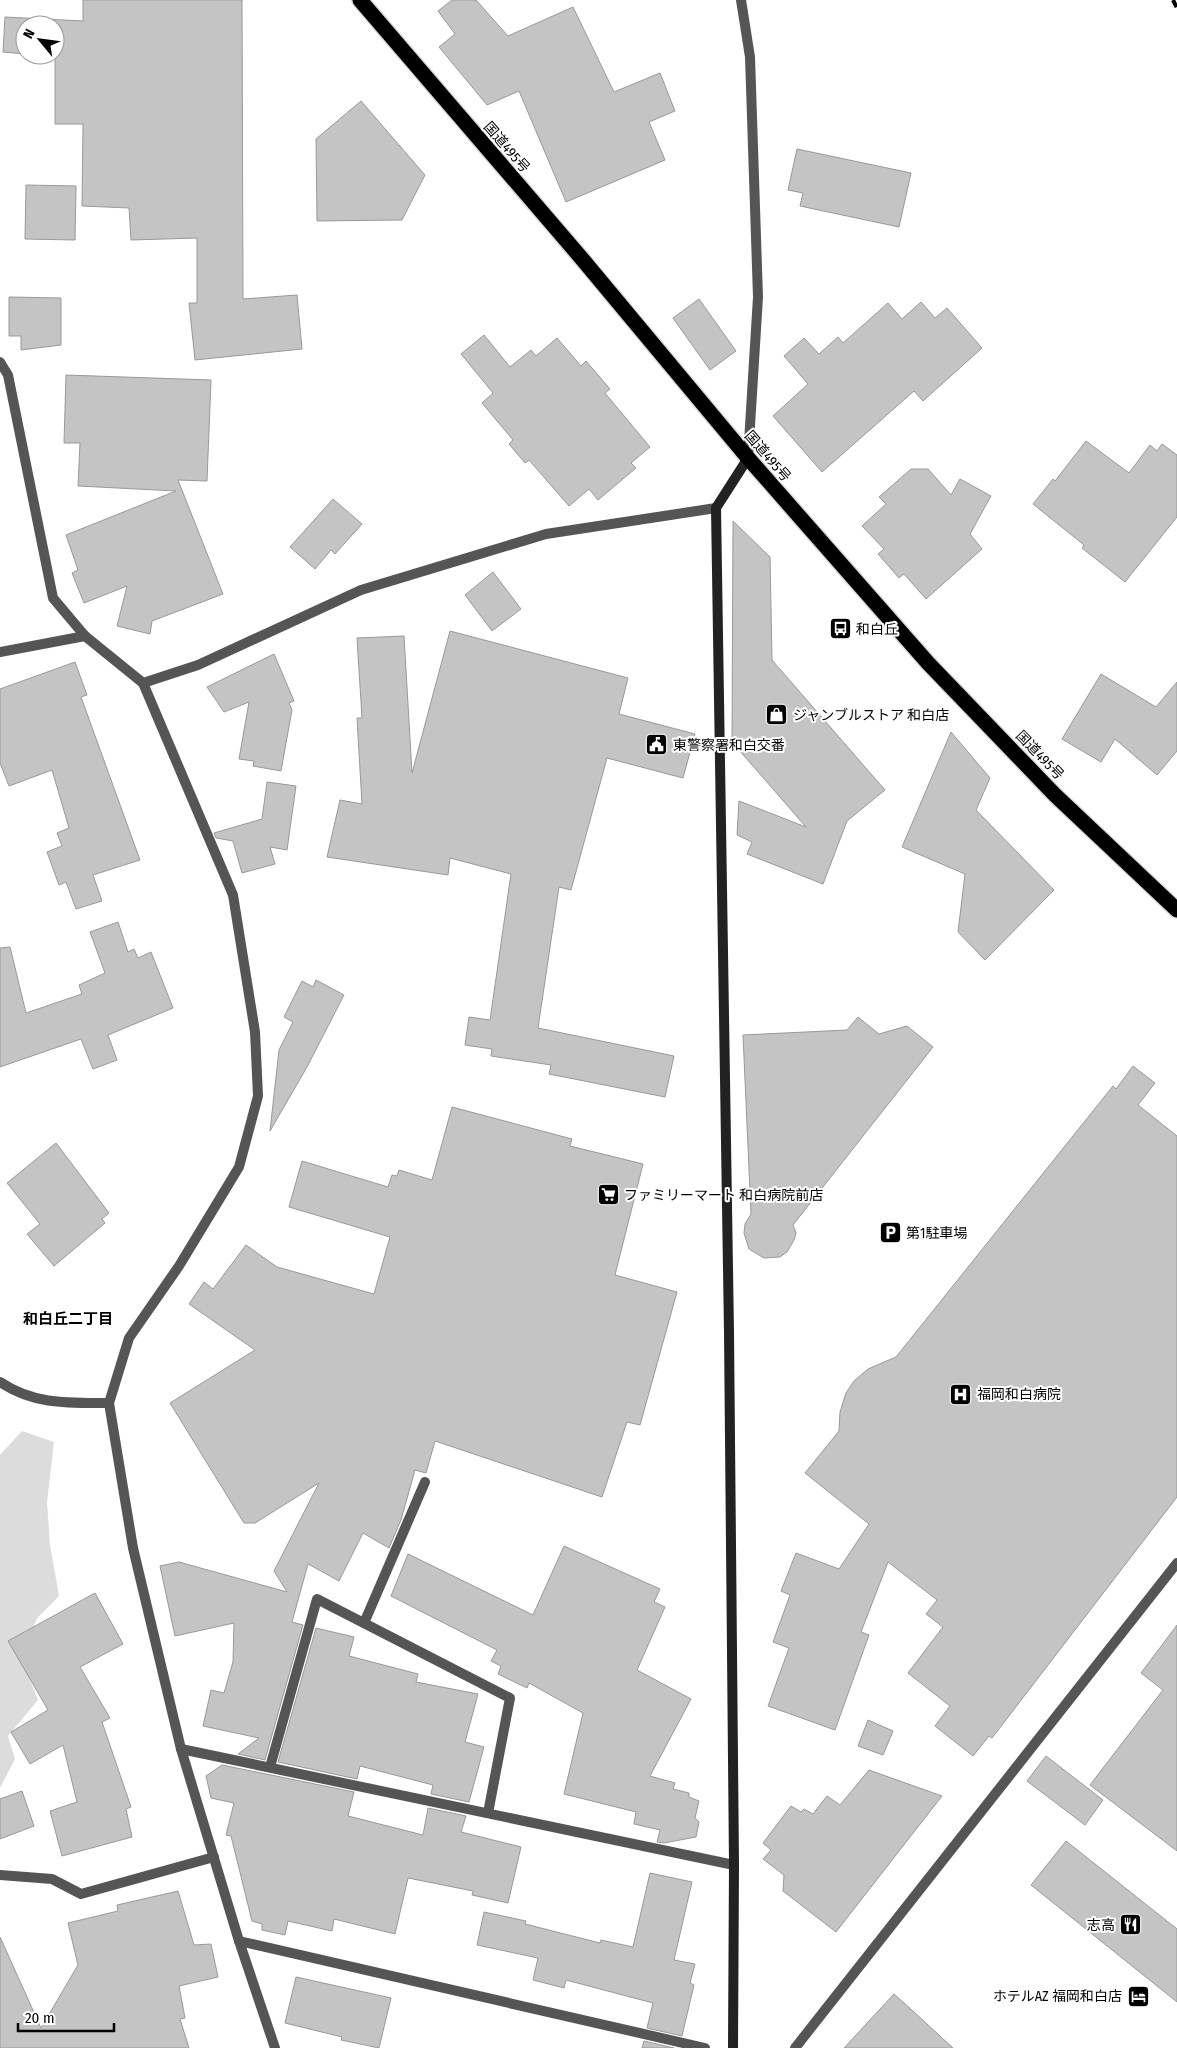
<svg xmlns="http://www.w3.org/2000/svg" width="1177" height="2048" viewBox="0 0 1177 2048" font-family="'Fira Sans Condensed','Noto Sans JP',sans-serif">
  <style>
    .green { fill: #dcdcdc }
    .building { fill: #c4c4c4; stroke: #999 }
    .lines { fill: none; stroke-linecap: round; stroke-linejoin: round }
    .highway-casing { stroke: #dbdbdb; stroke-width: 18 }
    .street { stroke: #555; stroke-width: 10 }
    .secondary { stroke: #222; stroke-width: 10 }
    .highway { stroke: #000; stroke-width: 15 }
    .rail { stroke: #000; stroke-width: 4; stroke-dasharray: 8 2.5 1 2.5; stroke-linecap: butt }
    .labels { text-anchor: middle; stroke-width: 4; stroke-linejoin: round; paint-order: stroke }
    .street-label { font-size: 14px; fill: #000; stroke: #fff }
    .poi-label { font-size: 14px; fill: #000; stroke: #fff; text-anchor: start }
    .neighbourhood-label { font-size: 15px; font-weight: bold; fill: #000; stroke: #fff }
  </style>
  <rect width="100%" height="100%" fill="#fff"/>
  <polygon class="green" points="22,1431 54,1442 47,1502 50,1545 59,1596 37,1618 21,1657 38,1700 8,1736 15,1759 0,1788 0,1455"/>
  <g class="building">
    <polygon points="83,0 242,0 243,299 297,295 302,349 195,360 189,303 197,303 197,238 131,240 129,208 82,206 83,124 55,124 55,55 48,55 55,55 55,25 25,25 25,54 3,52 5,17 83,21"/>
    <polygon points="452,0 476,0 508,36 573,7 614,92 660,73 675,111 649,122 665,160 566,202 519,91 487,105 439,47 455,34 438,11"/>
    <polygon points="361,101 425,175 402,220 317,221 316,139"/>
    <polygon points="797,149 911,173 899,227 800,206 803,193 788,190"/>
    <polygon points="26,185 76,186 75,240 25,239"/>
    <polygon points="9,297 61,298 61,345 21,350 21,336 9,336"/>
    <polygon points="699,299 736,351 710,370 673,318"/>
    <polygon points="921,302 935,318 947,308 982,348 923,401 914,391 822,472 773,416 808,384 784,356 804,338 819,354 838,337 843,343 888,303 902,319"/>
    <polygon points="484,335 510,367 531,350 536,356 557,338 581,366 586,361 610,389 605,393 650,447 631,463 636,468 598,500 589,489 569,506 529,460 525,463 509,444 513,440 482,403 493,393 461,354"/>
    <polygon points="66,375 211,380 207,481 178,480 223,594 152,621 150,634 117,626 127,586 84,603 72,573 78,570 66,535 176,491 78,486 80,443 64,443"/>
    <polygon points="1086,441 1129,473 1150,445 1157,451 1162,444 1177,455 1177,517 1125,582 1082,548 1084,545 1033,504 1053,479 1055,481"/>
    <polygon points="911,469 928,469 951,495 960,479 991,496 970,534 982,549 926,599 904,574 899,578 878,554 884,549 862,526 886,504 879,497"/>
    <polygon points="333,499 362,524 335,554 331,550 315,569 290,547"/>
    <polygon points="733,521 770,557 772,660 885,790 847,821 823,884 747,854 752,842 737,835 739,801 806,827 732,742"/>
    <polygon points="493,572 521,609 492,631 465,595"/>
    <polygon points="450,631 628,678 619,714 695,734 683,778 607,758 571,890 559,887 538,1028 674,1056 665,1097 549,1074 551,1065 491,1056 492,1049 465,1045 469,1017 490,1020 511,874 450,858 448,875 327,857 340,800 362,804 357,718 362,718 357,638 404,636 412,773"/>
    <polygon points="274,654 294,701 289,703 292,710 281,771 253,766 254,761 239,759 249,702 224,712 207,687"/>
    <polygon points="75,662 87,695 81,697 140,860 93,875 102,901 76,909 66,882 59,885 47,852 62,846 57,833 69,828 52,770 9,786 0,763 0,689"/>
    <polygon points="1101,674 1156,707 1177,682 1177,751 1157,775 1115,739 1101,762 1062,739"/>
    <polygon points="951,732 990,778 976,810 1054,890 985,960 958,932 965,874 902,847"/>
    <polygon points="267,782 296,786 287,850 270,847 275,864 242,873 233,841 216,838 214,833 262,819"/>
    <polygon points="118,922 128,952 134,949 138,958 151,952 173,1008 108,1035 117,1060 93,1069 81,1039 0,1067 0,948 10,947 26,1013 82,994 79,985 105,973 90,932"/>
    <polygon points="316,980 344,995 307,1067 270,1131 279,1050 293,1022 284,1017 302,981 313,987"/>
    <polygon points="858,1017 879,1034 907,1026 933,1047 793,1225 796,1233 794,1240 787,1252 780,1257 764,1258 749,1249 744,1233 745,1224 751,1214 743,1035 847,1030"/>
    <polygon points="1133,1066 1155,1083 1138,1105 1177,1136 1177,1497 992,1738 989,1736 973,1756 935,1726 950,1706 908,1673 943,1627 926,1614 937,1600 888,1562 861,1632 869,1635 835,1730 768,1706 789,1648 773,1642 790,1595 781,1591 796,1553 839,1569 869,1524 805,1473 839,1431 840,1412 846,1393 854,1381 868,1369 896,1357 1113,1086 1116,1089"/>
    <polygon points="452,1107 572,1139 570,1146 643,1164 615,1275 677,1292 640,1425 627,1422 602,1497 435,1441 426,1473 415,1470 401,1520 389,1548 363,1533 339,1581 308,1564 292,1622 303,1625 265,1760 238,1754 259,1738 203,1726 211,1690 224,1693 233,1662 234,1623 175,1636 160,1566 179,1562 287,1592 274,1571 319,1483 255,1523 244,1523 170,1403 255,1350 189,1304 204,1282 213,1289 246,1245 277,1267 374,1294 390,1237 289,1207 302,1161 388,1187 392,1175 397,1176 399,1170 432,1180"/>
    <polygon points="56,1143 109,1213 102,1219 105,1223 54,1266 27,1234 40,1224 7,1183"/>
    <polygon points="564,1546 660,1589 654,1602 665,1607 637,1670 691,1699 650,1776 675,1783 673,1789 689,1793 689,1797 699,1801 695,1818 699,1822 696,1837 664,1843 657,1842 660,1830 634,1824 636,1812 564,1794 583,1713 529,1683 527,1688 498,1674 501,1666 491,1661 497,1650 391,1596 408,1554 533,1615"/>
    <polygon points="95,1593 123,1644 80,1667 110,1718 102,1722 131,1807 126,1809 132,1837 62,1856 50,1811 77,1802 63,1745 30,1764 11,1732 48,1710 8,1641"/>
    <polygon points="1177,1625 1177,1851 1090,1785 1163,1690 1141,1673"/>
    <polygon points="316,1628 354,1637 349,1656 418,1674 416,1682 478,1694 465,1742 484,1747 469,1802 431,1794 433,1785 360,1766 357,1779 278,1762"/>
    <polygon points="868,1720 893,1731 883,1755 858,1746"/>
    <polygon points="1046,1756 1103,1800 1085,1825 1027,1781"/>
    <polygon points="222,1765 354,1792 348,1816 423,1835 428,1808 466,1816 461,1832 521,1847 508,1903 472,1895 473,1891 408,1878 395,1934 334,1919 332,1931 288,1921 285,1935 262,1930 262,1924 252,1921 231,1836 226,1835 234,1803 211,1798 206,1776"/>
    <polygon points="869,1770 942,1796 836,1932 783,1891 784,1875 763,1859 771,1850 763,1843 791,1806 801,1812 804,1809 813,1814 827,1796 840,1805"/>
    <polygon points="22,1791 34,1826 0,1839 0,1799"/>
    <polygon points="1066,1841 1177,1929 1177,2002 1031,1885"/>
    <polygon points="650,1873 692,1882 674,1960 695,1964 690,1983 694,1985 682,2036 647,2028 653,2003 566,1980 564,1988 533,1980 538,1958 477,1945 484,1912 526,1921 525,1924 600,1943 601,1940 633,1947"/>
    <polygon points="178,1891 194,1945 211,1944 218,1977 179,1986 185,2018 180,2019 189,2048 0,2048 0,1937 41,2028 78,1965 68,1923 118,1911 117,1905"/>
    <polygon points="296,1977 391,1998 379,2048 341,2040 342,2037 285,2023"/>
    <polygon points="894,1994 914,2012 953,2048 844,2048"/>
    <polygon points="644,2041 674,2048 642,2048"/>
  </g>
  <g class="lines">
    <defs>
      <polyline id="highway" points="360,0 583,260 748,458 928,663 1055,795 1177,910"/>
    </defs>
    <use href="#highway" class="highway-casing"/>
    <g class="street">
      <polyline points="741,0 750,57 758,297 748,458"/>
      <polyline points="0,362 8,375 53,598 85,636 143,683 233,895 255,1032 258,1096 239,1167 179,1266 129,1338 109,1403 133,1548 181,1749 239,1941 275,2048"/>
      <polyline points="0,652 85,636"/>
      <polyline points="143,683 198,665 361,590 546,534 716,508"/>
      <path d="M0,1382C34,1405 69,1403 109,1403"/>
      <polyline points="364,1623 425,1482"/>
      <polyline points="181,1749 734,1865"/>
      <polyline points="270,1767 317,1599 510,1698 488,1813"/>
      <polyline points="0,1875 52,1879 81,1894 214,1857"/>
      <polyline points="239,1941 705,2048"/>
      <polyline points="795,2048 1177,1563"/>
    </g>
    <polyline class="secondary" points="733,2048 734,1865 729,1332 716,508 748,458"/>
    <use href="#highway" class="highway"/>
    <polyline class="rail" points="1173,0 1177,8"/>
  </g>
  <defs>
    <symbol id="bus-square" viewBox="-11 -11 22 22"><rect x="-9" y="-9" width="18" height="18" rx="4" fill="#000" stroke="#fff"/><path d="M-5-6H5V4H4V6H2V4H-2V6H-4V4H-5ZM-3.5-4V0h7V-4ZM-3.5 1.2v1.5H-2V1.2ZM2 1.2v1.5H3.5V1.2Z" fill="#fff"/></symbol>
    <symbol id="shop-square" viewBox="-11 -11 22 22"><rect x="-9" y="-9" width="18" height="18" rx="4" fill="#000" stroke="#fff"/><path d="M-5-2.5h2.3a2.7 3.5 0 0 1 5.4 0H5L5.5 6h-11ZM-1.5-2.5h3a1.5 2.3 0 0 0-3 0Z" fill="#fff"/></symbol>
    <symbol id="civic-square" viewBox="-11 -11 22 22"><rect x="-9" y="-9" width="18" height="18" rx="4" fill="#000" stroke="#fff"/><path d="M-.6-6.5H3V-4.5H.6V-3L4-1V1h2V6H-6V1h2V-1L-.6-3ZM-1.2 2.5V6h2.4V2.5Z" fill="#fff"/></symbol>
    <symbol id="supermarket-square" viewBox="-11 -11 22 22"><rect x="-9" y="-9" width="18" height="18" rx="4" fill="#000" stroke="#fff"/><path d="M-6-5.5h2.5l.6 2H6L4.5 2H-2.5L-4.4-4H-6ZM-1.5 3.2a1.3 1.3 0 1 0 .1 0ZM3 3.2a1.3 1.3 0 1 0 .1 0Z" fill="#fff"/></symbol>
    <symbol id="parking-square" viewBox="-11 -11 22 22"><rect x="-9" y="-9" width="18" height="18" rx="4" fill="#000" stroke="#fff"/><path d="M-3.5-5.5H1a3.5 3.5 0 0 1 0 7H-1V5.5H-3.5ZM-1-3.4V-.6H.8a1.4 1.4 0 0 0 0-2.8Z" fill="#fff"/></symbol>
    <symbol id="hospital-square" viewBox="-11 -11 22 22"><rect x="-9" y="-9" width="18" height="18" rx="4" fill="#000" stroke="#fff"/><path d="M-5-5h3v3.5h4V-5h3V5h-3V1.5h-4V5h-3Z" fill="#fff"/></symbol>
    <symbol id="restaurant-square" viewBox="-11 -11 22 22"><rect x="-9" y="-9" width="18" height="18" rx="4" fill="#000" stroke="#fff"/><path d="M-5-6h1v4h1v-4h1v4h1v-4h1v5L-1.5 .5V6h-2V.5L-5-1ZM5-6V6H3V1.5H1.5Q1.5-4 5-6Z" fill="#fff"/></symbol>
    <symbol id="hotel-square" viewBox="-11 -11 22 22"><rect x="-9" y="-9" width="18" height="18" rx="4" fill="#000" stroke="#fff"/><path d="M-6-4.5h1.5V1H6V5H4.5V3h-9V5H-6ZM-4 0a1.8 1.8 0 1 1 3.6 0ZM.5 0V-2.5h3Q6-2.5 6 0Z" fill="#fff"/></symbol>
  </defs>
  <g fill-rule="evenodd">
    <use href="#bus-square" x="828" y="616" width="25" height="25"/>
    <use href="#shop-square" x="764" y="702" width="25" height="25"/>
    <use href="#civic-square" x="644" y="732" width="25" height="25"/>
    <use href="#supermarket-square" x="596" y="1182" width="25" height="25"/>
    <use href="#parking-square" x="878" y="1220" width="25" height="25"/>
    <use href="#hospital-square" x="948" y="1382" width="25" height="25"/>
    <use href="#restaurant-square" x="1118" y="1912" width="25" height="25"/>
    <use href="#hotel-square" x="1126" y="1984" width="25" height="25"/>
  </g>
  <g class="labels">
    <g class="street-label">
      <text transform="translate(507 147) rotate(49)" y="5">国道495号</text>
      <text transform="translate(768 456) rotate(49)" y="5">国道495号</text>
      <text transform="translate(1040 755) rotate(46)" y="5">国道495号</text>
    </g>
    <g class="poi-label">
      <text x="856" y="634">和白丘</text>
      <text x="793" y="720">ジャンブルストア 和白店</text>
      <text x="673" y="750">東警察署和白交番</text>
      <text x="624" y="1200">ファミリーマート 和白病院前店</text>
      <text x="906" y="1238">第1駐車場</text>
      <text x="977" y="1399">福岡和白病院</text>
      <text x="1115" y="1930" text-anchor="end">志高</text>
      <text x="1122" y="2001" text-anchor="end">ホテルAZ 福岡和白店</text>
    </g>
    <g class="neighbourhood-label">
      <text x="68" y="1324">和白丘二丁目</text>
    </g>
  </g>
  <g transform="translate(40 40) rotate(299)"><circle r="24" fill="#ffffff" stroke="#999999"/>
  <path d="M0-4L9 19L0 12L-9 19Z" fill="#000000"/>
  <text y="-8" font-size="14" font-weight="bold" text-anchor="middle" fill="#000000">N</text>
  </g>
  <path d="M18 2023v8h96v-8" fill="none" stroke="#000000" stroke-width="2.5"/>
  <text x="25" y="2023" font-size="15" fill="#000000" stroke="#ffffff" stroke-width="4" paint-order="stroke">20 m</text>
</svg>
